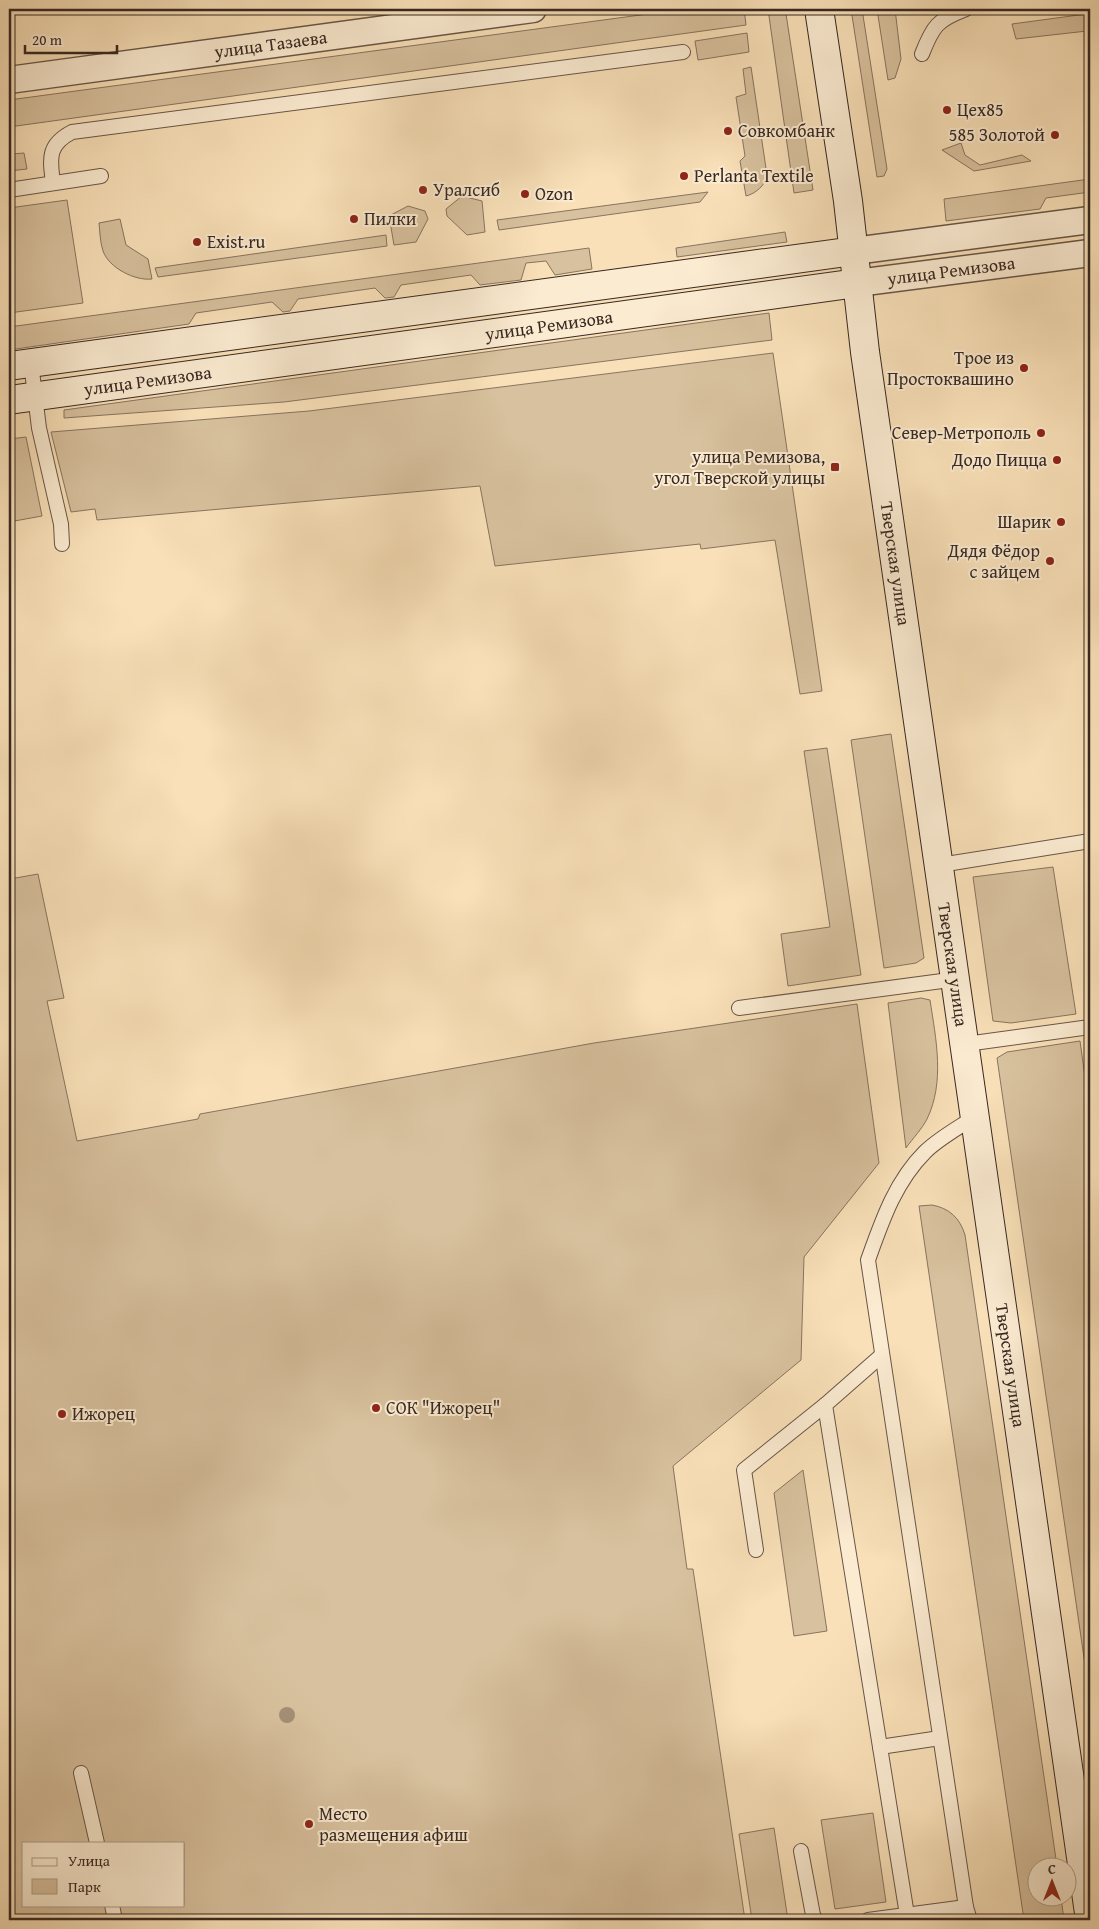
<svg xmlns="http://www.w3.org/2000/svg" width="1099" height="1929" viewBox="0 0 1099 1929" font-family="'Gentium Book Plus',serif">
  <style>
    .green { fill: #d8c19e; stroke: #887460; fill-rule: evenodd }
    .lines { fill: none; stroke-linecap: round; stroke-linejoin: round }
    .lane-casing { stroke: #685648; stroke-width: 16 }
    .street-casing { stroke: #685648; stroke-width: 29 }
    .secondary-casing { stroke: #372822; stroke-width: 30 }
    .lane { stroke: #fbebd1; stroke-width: 14 }
    .street { stroke: #fbebd1; stroke-width: 26 }
    .secondary { stroke: #fbebd1; stroke-width: 28 }
    .tree { fill: #a49077 }
    .poi-dot { fill: #8f2418; stroke: #fbebd1; stroke-width: 2 }
    .labels { text-anchor: middle; stroke-width: 4; stroke-linejoin: round; paint-order: stroke }
    .street-label { font-size: 18px; fill: #372822; stroke: #fbebd1 }
    .poi-label { font-size: 18px; fill: #372822; stroke: #fbebd1; text-anchor: start }
  </style>
  <rect width="100%" height="100%" fill="#f9e0b8"/>
  <filter id="stains"><feTurbulence type="fractalNoise" baseFrequency=".004" numOctaves="4"/><feColorMatrix values="0 0 0 0 .2 0 0 0 0 .09 0 0 0 0 .02 0 0 0 .5 -.17"/></filter>
  <radialGradient id="worn" r=".72"><stop offset=".6" stop-color="#630" stop-opacity="0"/><stop offset="1" stop-color="#630" stop-opacity=".3"/></radialGradient>
  <g class="green">
    <polygon points="685,9 744,9 746,25 9,127 9,100"/>
    <polygon points="768,9 784,9 786,14 813,190 794,193"/>
    <polygon points="851,9 862,9 887,169 884,176 877,177"/>
    <polygon points="877,9 895,9 901,59 895,78 888,80"/>
    <polygon points="1086,14 1087,31 1016,39 1012,24"/>
    <polygon points="747,33 749,52 698,60 695,41"/>
    <path d="M751,67L767,175C766,185 755,194 746,196L740,161L745,156L736,97L746,94L743,69Z"/>
    <polygon points="9,128 12,154 24,153 27,169 9,171"/>
    <polygon points="961,143 965,155 980,165 1022,155 1031,161 974,171 942,150"/>
    <polygon points="1090,179 1090,192 1046,198 1040,209 946,221 944,199"/>
    <polygon points="708,192 700,202 499,230 497,220"/>
    <polygon points="462,196 482,201 485,232 467,235 447,216 446,209"/>
    <polygon points="67,200 83,303 9,313 9,208"/>
    <polygon points="408,206 425,211 428,219 416,242 394,245 389,216"/>
    <path d="M120,219L126,245L148,259L152,279C135,281 109,268 103,251C100,242 100,232 99,223Z"/>
    <polygon points="785,232 787,242 677,257 676,248"/>
    <polygon points="386,235 387,246 158,277 155,268"/>
    <polygon points="589,248 592,269 555,275 546,261 526,263 521,280 480,285 471,275 401,285 394,297 385,298 375,288 298,299 290,311 283,312 272,302 196,313 189,324 9,350 9,327"/>
    <polygon points="769,313 772,340 284,402 64,418 64,410"/>
    <polygon points="773,353 822,691 800,694 775,540 701,549 700,544 495,566 480,486 97,520 95,509 71,512 51,432 309,411"/>
    <polygon points="26,437 42,516 9,522 9,439"/>
    <polygon points="891,734 924,958 916,963 884,968 851,740"/>
    <polygon points="827,748 861,975 788,986 781,934 830,927 804,751"/>
    <polygon points="1053,867 1076,1014 1011,1023 993,1021 973,877"/>
    <path d="M38,874L64,998L47,1001L77,1141L198,1119L200,1114L594,1043L857,1004L879,1163L804,1257L801,1360L673,1466L687,1569H693L745,1920H9V889L12,888L10,879ZM24,1843H184V1905H24Z"/>
    <path d="M921,998L930,1000C936,1039 945,1082 927,1119C922,1129 913,1138 906,1148L888,1003Z"/>
    <polygon points="1080,1041 1090,1113 1090,1699 997,1058 1007,1052"/>
    <path d="M932,1205C949,1208 960,1218 965,1235L1057,1866H1036V1896L1061,1897L1064,1920H1024L919,1206Z"/>
    <polygon points="803,1470 827,1631 794,1636 774,1493"/>
    <polygon points="873,1813 886,1902 835,1909 821,1820"/>
    <polygon points="774,1828 788,1920 752,1920 739,1834"/>
  </g>
  <g class="lines">
    <defs>
      <g id="lane">
        <path d="M922,54C933,26 937,20 966,9"/>
        <path d="M53,183C50,159 47,145 72,132L683,52"/>
        <polyline points="9,190 101,176"/>
        <polyline points="31,363 39,428 61,524 62,544"/>
        <polyline points="940,865 1090,841"/>
        <polyline points="739,1008 957,979"/>
        <polyline points="966,1044 1090,1027"/>
        <polyline points="882,1355 825,1405 907,1915"/>
        <polyline points="756,1550 744,1470 825,1405"/>
        <polyline points="880,1747 940,1738"/>
        <polyline points="81,1773 97,1843"/>
        <polyline points="801,1851 813,1915 816,1920"/>
        <polyline points="112,1905 115,1920"/>
        <polyline points="868,1920 966,1907"/>
        <path d="M970,1920L966,1907L868,1260C882,1221 895,1182 925,1152C939,1138 960,1127 976,1116"/>
      </g>
      <g id="street">
        <path id="s1" d="M9,80L533,9"/>
        <polyline points="854,251 1090,220"/>
        <path id="s2" d="M857,283L1090,253"/>
      </g>
      <g id="secondary">
        <path id="s3" d="M819,9L848,201L865,352L1090,1920"/>
        <polyline points="9,366 854,251"/>
        <path id="s4" d="M9,400L857,283"/>
      </g>
    </defs>
    <use href="#lane" class="lane-casing"/>
    <use href="#street" class="street-casing"/>
    <use href="#secondary" class="secondary-casing"/>
    <use href="#lane" class="lane"/>
    <use href="#street" class="street"/>
    <use href="#secondary" class="secondary"/>
  </g>
  <circle class="tree" cx="287" cy="1715" r="8"/>
  <g class="poi-dot">
    <circle cx="947" cy="110" r="5"/>
    <circle cx="728" cy="131" r="5"/>
    <circle cx="1055" cy="135" r="5"/>
    <circle cx="684" cy="176" r="5"/>
    <circle cx="423" cy="190" r="5"/>
    <circle cx="525" cy="194" r="5"/>
    <circle cx="354" cy="219" r="5"/>
    <circle cx="197" cy="242" r="5"/>
    <circle cx="1024" cy="368" r="5"/>
    <circle cx="1041" cy="433" r="5"/>
    <circle cx="1057" cy="460" r="5"/>
    <rect x="830" y="462" width="10" height="10" rx="2.5"/>
    <circle cx="1061" cy="522" r="5"/>
    <circle cx="1050" cy="561" r="5"/>
    <circle cx="376" cy="1408" r="5"/>
    <circle cx="62" cy="1414" r="5"/>
    <circle cx="309" cy="1824" r="5"/>
  </g>
  <g class="labels">
    <g class="street-label">
      <text dy="6" stroke="none"><textPath href="#s1" startOffset="264">улица Тазаева</textPath></text>
      <text dy="6" stroke="none"><textPath href="#s2" startOffset="95">улица Ремизова</textPath></text>
      <text dy="6" stroke="none"><textPath href="#s4" startOffset="545">улица Ремизова</textPath></text>
      <text dy="6" stroke="none"><textPath href="#s4" startOffset="140">улица Ремизова</textPath></text>
      <text dy="6" stroke="none"><textPath href="#s3" startOffset="560">Тверская улица</textPath></text>
      <text dy="6" stroke="none"><textPath href="#s3" startOffset="965">Тверская улица</textPath></text>
      <text dy="6" stroke="none"><textPath href="#s3" startOffset="1370">Тверская улица</textPath></text>
    </g>
    <g class="poi-label">
      <text x="957" y="116">Цех85</text>
      <text x="738" y="137">Совкомбанк</text>
      <text x="1045" y="141" text-anchor="end">585 Золотой</text>
      <text x="694" y="182">Perlanta Textile</text>
      <text x="433" y="196">Уралсиб</text>
      <text x="535" y="200">Ozon</text>
      <text x="364" y="225">Пилки</text>
      <text x="207" y="248">Exist.ru</text>
      <text x="1014" y="364" text-anchor="end">Трое из<tspan x="1014" dy="21">Простоквашино</tspan></text>
      <text x="1031" y="439" text-anchor="end">Север-Метрополь</text>
      <text x="825" y="463" text-anchor="end">улица Ремизова,<tspan x="825" dy="21">угол Тверской улицы</tspan></text>
      <text x="1047" y="466" text-anchor="end">Додо Пицца</text>
      <text x="1051" y="528" text-anchor="end">Шарик</text>
      <text x="1040" y="557" text-anchor="end">Дядя Фёдор<tspan x="1040" dy="21">с зайцем</tspan></text>
      <text x="386" y="1414">СОК "Ижорец"</text>
      <text x="72" y="1420">Ижорец</text>
      <text x="319" y="1820">Место<tspan x="319" dy="21">размещения афиш</tspan></text>
    </g>
  </g>
  <rect width="1099" height="1929" fill="none" stroke="#f9e0b8" stroke-width="30"/>
  <rect x="10" y="10" width="1079" height="1909" fill="none" stroke="#372822" stroke-width="2.5"/>
  <rect x="15" y="15" width="1069" height="1899" fill="none" stroke="#372822"/>
  <rect x="22" y="1842" width="162" height="65" fill="#fbebd1" stroke="#ad9d8b"/>
  <rect x="32" y="1858" width="25" height="8" fill="#fbebd1" stroke="#ad9d8b"/>
  <text x="68" y="1866" font-size="15" fill="#372822">Улица</text>
  <rect x="32" y="1879" width="25" height="15" fill="#d8c19e" stroke="#ad9d8b"/>
  <text x="68" y="1892" font-size="15" fill="#372822">Парк</text>
  <g transform="translate(1052 1882)"><circle r="24" fill="#fbebd1" stroke="#ad9d8b"/>
  <path d="M0-4L9 19L0 12L-9 19Z" fill="#8f2418"/>
  <text y="-8" font-size="14" font-weight="bold" text-anchor="middle" fill="#372822">С</text>
  </g>
  <path d="M25 45v8h92v-8" fill="none" stroke="#372822" stroke-width="2.5"/>
  <text x="32" y="45" font-size="15" fill="#372822" stroke="#fbebd1" stroke-width="4" paint-order="stroke">20 m</text>
  <rect width="100%" height="100%" filter="url(#stains)"/>
  <rect width="100%" height="100%" fill="url(#worn)"/>
</svg>
